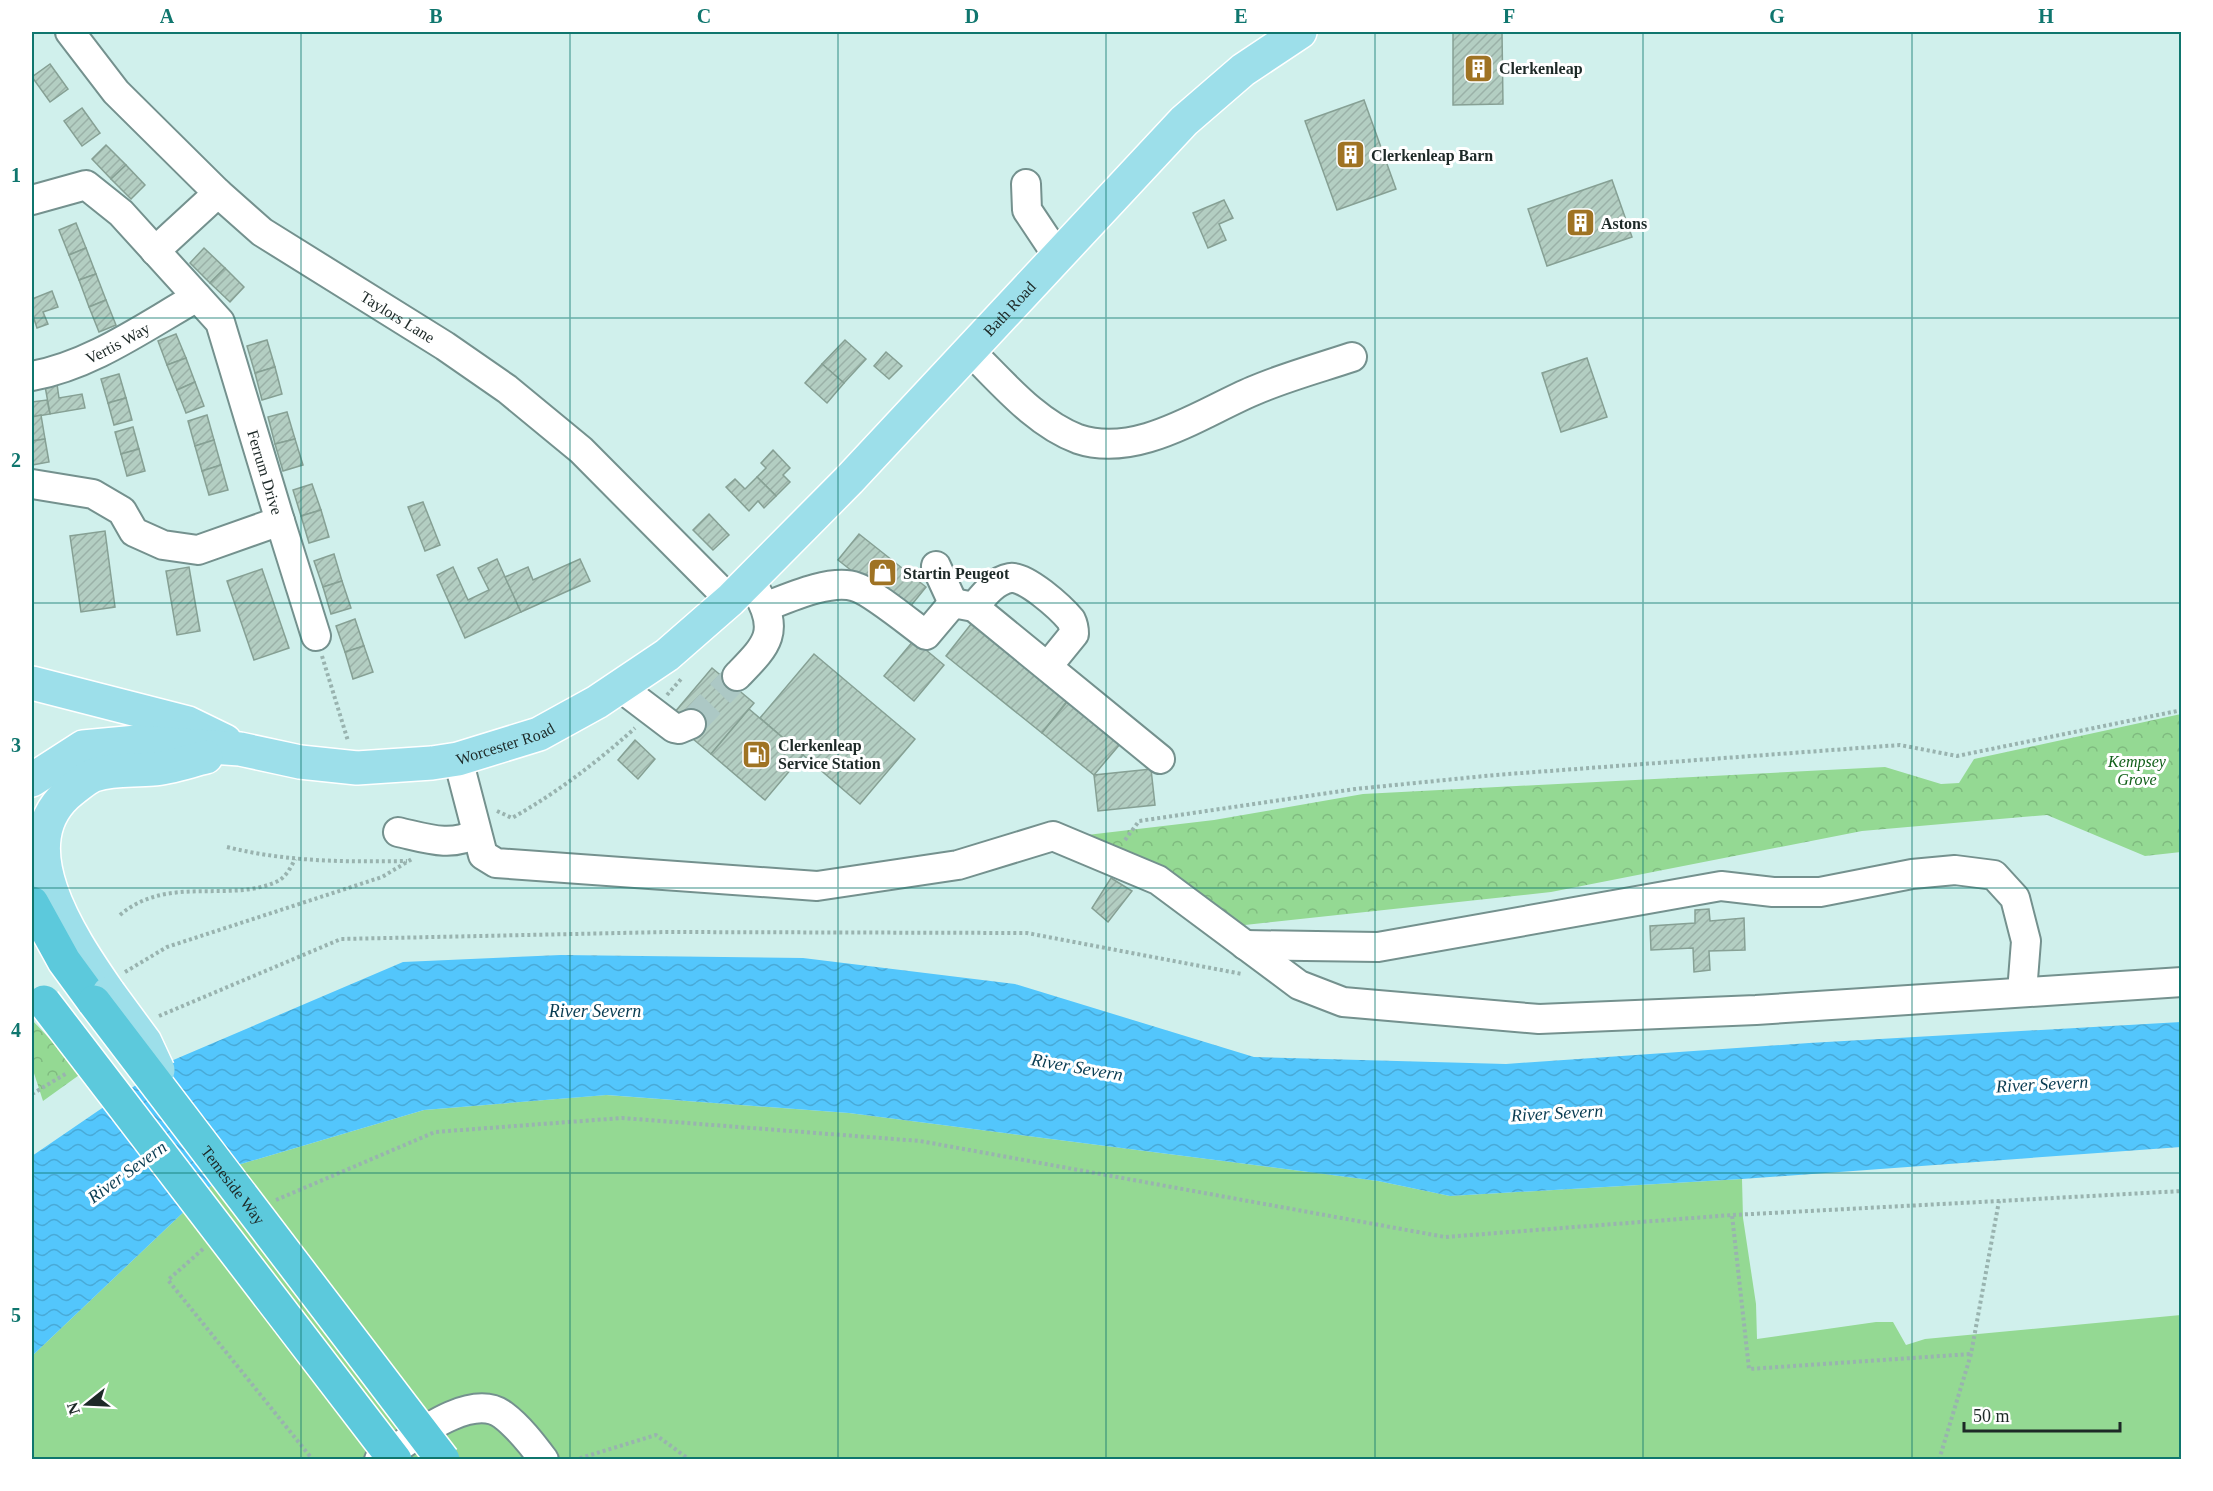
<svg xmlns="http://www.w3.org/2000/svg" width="2213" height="1491" viewBox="0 0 2213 1491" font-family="'Times New Roman',serif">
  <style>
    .grass { fill: #94d993 }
    .forest { fill: url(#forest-crowns) }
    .water { fill: url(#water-waves) }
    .building { fill: url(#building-hatch); stroke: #86a094; stroke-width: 1.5 }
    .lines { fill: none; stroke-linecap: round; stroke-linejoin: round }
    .minor-tunnel { stroke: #acc8c5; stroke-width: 28; stroke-dasharray: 28 14; stroke-linecap: butt }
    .minor-casing { stroke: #74918e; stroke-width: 32 }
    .major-casing { stroke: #fff; stroke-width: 36 }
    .highway-casing { stroke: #fff; stroke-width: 36 }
    .path { stroke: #99b3af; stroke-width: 4; stroke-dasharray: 3 3; stroke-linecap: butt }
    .minor { stroke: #fff; stroke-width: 28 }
    .major { stroke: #9ddfea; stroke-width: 33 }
    .highway { stroke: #5cc9dc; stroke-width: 33 }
    .major-bridge-casing { stroke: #fff; stroke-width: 36; stroke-linecap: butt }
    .highway-bridge-casing { stroke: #fff; stroke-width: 36; stroke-linecap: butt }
    .major-bridge { stroke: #9ddfea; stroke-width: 33 }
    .highway-bridge { stroke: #5cc9dc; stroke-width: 33 }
    .grid { fill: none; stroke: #0f766e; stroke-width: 1.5; stroke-opacity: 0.55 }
    .labels { text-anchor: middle; stroke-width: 6; stroke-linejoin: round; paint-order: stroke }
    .poi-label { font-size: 16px; font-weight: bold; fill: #1d2927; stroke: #fff; text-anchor: start }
    .street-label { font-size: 16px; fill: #1d2927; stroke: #fff }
    .park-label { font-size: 16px; font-style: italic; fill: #12601a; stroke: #fff }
    .water-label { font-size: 18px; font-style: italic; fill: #093c52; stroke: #fff }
    .neatline { fill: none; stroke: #0f766e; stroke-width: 2 }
    .grid-label { font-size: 20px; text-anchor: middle; font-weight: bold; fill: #0f766e }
  </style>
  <defs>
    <pattern id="forest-crowns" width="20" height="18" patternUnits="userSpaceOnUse" patternTransform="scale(1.5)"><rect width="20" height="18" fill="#94d993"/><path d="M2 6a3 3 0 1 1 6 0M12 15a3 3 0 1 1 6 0" fill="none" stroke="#7fba7f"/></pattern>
    <pattern id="water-waves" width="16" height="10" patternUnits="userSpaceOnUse" patternTransform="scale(1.5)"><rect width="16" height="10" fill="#53c6fc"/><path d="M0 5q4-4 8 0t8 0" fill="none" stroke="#48aad8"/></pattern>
    <pattern id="building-hatch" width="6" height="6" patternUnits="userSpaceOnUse" patternTransform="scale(1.5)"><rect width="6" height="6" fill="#b3cec2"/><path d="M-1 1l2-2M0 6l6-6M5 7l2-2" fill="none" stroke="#9ab1a7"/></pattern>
  </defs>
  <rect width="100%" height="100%" fill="#d0f0ec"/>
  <polygon class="grass" points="606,1095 849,1113 1378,1181 1450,1196 1742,1179 1743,1218 1756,1304 1757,1339 1876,1322 1893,1322 1906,1345 1925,1339 2181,1315 2181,1459 32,1460 32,1356 231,1167 424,1110"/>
  <g class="forest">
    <polygon points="2181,714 2181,852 2145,856 2047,815 1862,831 1551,892 1236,926 1168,871 1087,835 1214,820 1363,794 1885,767 1941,784 1959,783 1974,759"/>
    <polygon points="32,1020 82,1073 43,1101 32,1067"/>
  </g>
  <polygon class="water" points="561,955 803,958 1015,984 1254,1057 1506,1064 1809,1043 2181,1022 2181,1147 1742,1179 1450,1196 1378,1181 849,1113 607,1095 424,1110 231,1167 32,1356 32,1156 171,1061 403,962"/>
  <g class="building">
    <polygon points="1453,32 1502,32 1503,104 1453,105"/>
    <polygon points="50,64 68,89 50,102 32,77"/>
    <polygon points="1364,100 1396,189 1337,210 1305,121"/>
    <polygon points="82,108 100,133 82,146 64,121"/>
    <polygon points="106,145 126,165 111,179 92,159"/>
    <polygon points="126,165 145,185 131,199 111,179"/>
    <polygon points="1612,180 1632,237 1547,266 1528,209"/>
    <polygon points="1224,200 1233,218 1219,224 1226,240 1208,248 1193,213"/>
    <polygon points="76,223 86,248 69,255 59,230"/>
    <polygon points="86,248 96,274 79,280 69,255"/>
    <polygon points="204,248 225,268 210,283 190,263"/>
    <polygon points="225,268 244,287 230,302 210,283"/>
    <polygon points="96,274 106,300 89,307 79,280"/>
    <polygon points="52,291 58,307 43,312 48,324 37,328 32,313 32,299"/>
    <polygon points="106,300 116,325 99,332 89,307"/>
    <polygon points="176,334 186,358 167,365 158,341"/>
    <polygon points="267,340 275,367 255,373 247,346"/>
    <polygon points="845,340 866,359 844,383 822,364"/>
    <polygon points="886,352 902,366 889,379 874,366"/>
    <polygon points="186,358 195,382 177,390 167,365"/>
    <polygon points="1587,358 1607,417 1561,432 1542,373"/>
    <polygon points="822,364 844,383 827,403 805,383"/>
    <polygon points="275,367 282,394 262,400 255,373"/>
    <polygon points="119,374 126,398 108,403 101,379"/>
    <polygon points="195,382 204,406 186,413 177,390"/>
    <polygon points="57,384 59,398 82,394 85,408 50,414 45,386"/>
    <polygon points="126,398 132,420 114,425 108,403"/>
    <polygon points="32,400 32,402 47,400 50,414 32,417"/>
    <polygon points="287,412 295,439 275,444 268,417"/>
    <polygon points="41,415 45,439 32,441 32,417"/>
    <polygon points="207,415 214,440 195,446 188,421"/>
    <polygon points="133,427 139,449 121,454 115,432"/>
    <polygon points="45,439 49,462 32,465 32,441"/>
    <polygon points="295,439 303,465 283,471 275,444"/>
    <polygon points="214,440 221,465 202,471 195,446"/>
    <polygon points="139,449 145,471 127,476 121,454"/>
    <polygon points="773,450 790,468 783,475 790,482 776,496 757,477 766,468 761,463"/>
    <polygon points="221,465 228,490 209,495 202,471"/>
    <polygon points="757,477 776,496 764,508 758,501 749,511 726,487 735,479 745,489"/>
    <polygon points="312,484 321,510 301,516 293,490"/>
    <polygon points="423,502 440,545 425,551 408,507"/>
    <polygon points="321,510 329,537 309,543 301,516"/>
    <polygon points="709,514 729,535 713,550 693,530"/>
    <polygon points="105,531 115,607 81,612 70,536"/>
    <polygon points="859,534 926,587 905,613 838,560"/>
    <polygon points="334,554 342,581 323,587 314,561"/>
    <polygon points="497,559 521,612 465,638 437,575 453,567 468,600 489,590 478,568"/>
    <polygon points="580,559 590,581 521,612 505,577 528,567 533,580"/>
    <polygon points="189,567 200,631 177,635 166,571"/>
    <polygon points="262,569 289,648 254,660 227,581"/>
    <polygon points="342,581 351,608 331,614 323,587"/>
    <polygon points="355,619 364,646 345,652 336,626"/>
    <polygon points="975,619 1071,696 1042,733 946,656"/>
    <polygon points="914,640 944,665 914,701 884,676"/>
    <polygon points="364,646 373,672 353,679 345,652"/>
    <polygon points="814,654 915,739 860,804 760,718"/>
    <polygon points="712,668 754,703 711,754 669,719"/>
    <polygon points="1067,702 1120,744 1094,775 1042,733"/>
    <polygon points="749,709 803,755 765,800 711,754"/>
    <polygon points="635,740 655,759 638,779 618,760"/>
    <polygon points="1151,769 1155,805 1098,811 1094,775"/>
    <polygon points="1111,878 1132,891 1108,922 1092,908"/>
    <polygon points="1709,909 1710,921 1744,918 1745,950 1709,951 1710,970 1694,972 1693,948 1651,950 1650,926 1695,923 1695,910"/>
  </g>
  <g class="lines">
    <polyline class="minor-tunnel" points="691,724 737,676"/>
    <defs>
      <g id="minor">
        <path id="s1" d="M70,32L116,92L218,193L262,232L445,346L507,389L581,450L730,600"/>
        <polyline points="1026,184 1027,210 1057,255"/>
        <path id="s2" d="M32,200L86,185L121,213L220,322L280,521L198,550L163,545L134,532L122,511L93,494L32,484"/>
        <polyline points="155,251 218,193"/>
        <path d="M969,350C1001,381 1035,423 1078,439C1137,459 1201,413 1253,391C1285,377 1319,368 1352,357"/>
        <path id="s3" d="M32,376C92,365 144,327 197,297"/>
        <polyline points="280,521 316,636"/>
        <polyline points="936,566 953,603"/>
        <path d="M765,607C788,598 832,578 856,587C872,592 911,624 926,635L953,603L974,607L1160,759"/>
        <path d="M974,607C984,595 994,581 1010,578C1025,575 1061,608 1071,620C1073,624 1074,629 1074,634L1048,666"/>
        <path d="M737,676C766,646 781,633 757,592"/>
        <polyline points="620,687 674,728 679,729 691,724"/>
        <polyline points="458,759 483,855 496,863 817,886 958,865 1053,836 1158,880 1299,985 1343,1002 1539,1019 1756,1010 2182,982"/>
        <path d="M398,832C425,838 452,848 476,833"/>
        <polyline points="1245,945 1378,947 1721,886 1773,892 1820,892 1912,874 1955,870 1994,875 2015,898 2026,941 2022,992"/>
        <path d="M379,1460C408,1442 470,1390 503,1415C519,1427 532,1444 544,1460"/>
      </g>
      <g id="major">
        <polyline points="32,683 188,723 225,741"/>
        <path id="s4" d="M32,780L83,747L137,742L240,749L300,762L357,768L432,763L458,759L539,734L597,702L667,655L730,600L849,480L1184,121L1243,70L1300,32"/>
        <path d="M109,993C74,942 4,843 72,790C79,785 86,778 94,775C115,768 132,771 153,769C170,768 189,761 206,757"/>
      </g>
      <polyline id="highway" points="32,903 64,961 94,1002"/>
    </defs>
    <use href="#minor" class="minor-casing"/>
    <use href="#major" class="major-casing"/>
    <use href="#highway" class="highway-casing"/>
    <g class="path">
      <polyline points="322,656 348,741"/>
      <polyline points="667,695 682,678"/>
      <path d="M497,811L512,818C558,792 596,763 635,728"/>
      <polyline points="1125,840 1139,821 1355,789 1495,775 1900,745 1957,756 2182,710"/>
      <path d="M227,847C287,862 346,862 407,861"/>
      <path d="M120,915C168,874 230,904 278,881C286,877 291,867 295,859"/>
      <polyline points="125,972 167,947 382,877 412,859"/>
      <polyline points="159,1016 341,939 666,932 1027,933 1242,974"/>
      <polyline points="32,1094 67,1073"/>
      <polyline points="276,1200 435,1132 622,1118 920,1141 1445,1237 1732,1215 1749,1369 1971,1354"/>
      <polyline points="1733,1215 1999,1201"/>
      <polyline points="203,1249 168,1280 313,1460"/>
      <polyline points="574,1460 656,1435 690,1460"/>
      <polyline points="1939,1460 1971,1354 1999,1201 2182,1191"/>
    </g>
    <use href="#minor" class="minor"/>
    <use href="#major" class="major"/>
    <use href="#highway" class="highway"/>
    <defs>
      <polyline id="major-bridge" points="109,993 145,1042 158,1070"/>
      <g id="highway-bridge">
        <polyline points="44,1002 395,1460"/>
        <path id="s5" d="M94,1002L443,1460"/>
      </g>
    </defs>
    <use href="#major-bridge" class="major-bridge-casing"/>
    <use href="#highway-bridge" class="highway-bridge-casing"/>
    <use href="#major-bridge" class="major-bridge"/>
    <use href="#highway-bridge" class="highway-bridge"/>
  </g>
  <path class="grid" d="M301,32V1460M570,32V1460M838,32V1460M1106,32V1460M1375,32V1460M1643,32V1460M1912,32V1460M32,318H2182M32,603H2182M32,888H2182M32,1173H2182"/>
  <defs>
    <symbol id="building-square" viewBox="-11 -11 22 22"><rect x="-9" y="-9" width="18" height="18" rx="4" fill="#9f7323" stroke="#fff"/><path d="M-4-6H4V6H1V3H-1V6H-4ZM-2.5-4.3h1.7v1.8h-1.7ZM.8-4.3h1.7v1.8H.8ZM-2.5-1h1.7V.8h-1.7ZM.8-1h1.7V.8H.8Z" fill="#fff"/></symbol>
    <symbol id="shop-square" viewBox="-11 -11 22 22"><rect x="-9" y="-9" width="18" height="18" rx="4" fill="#9f7323" stroke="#fff"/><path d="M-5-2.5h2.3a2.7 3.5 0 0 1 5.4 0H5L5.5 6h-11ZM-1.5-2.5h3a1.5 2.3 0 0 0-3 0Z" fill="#fff"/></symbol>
    <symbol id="fuel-square" viewBox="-11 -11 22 22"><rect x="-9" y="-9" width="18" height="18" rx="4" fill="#9f7323" stroke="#fff"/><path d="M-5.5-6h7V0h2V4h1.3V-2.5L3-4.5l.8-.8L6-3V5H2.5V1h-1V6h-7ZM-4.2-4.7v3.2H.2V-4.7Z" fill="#fff"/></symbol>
  </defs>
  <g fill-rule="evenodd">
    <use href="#building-square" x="1462" y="52" width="33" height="33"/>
    <use href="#building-square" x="1334" y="138" width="33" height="33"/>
    <use href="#building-square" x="1564" y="206" width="33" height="33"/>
    <use href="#shop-square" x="866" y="556" width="33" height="33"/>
    <use href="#fuel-square" x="740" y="738" width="33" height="33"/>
  </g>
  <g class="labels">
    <g class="poi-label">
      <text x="1499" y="74">Clerkenleap</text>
      <text x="1371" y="161">Clerkenleap Barn</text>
      <text x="1601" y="229">Astons</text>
      <text x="903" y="579">Startin Peugeot</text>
      <text x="778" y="751">Clerkenleap<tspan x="778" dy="18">Service Station</tspan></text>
    </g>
    <g class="street-label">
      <text dy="6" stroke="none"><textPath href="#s4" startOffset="1161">Bath Road</textPath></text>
      <text dy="6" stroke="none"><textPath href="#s1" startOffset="438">Taylors Lane</textPath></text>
      <text dy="6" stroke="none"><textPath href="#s3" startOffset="92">Vertis Way</textPath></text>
      <text dy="6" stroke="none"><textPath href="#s2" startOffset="405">Ferrum Drive</textPath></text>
      <text dy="6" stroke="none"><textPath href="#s4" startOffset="488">Worcester Road</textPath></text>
      <text dy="6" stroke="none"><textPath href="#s5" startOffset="230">Temeside Way</textPath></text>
    </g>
    <g class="park-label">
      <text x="2137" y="767">Kempsey<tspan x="2137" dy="18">Grove</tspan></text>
    </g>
    <g class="water-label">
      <text x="595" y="1017">River Severn</text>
      <text transform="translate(1077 1067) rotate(10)" y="6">River Severn</text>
      <text transform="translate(2042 1084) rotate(-3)" y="6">River Severn</text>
      <text transform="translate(1557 1113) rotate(-3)" y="6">River Severn</text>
      <text transform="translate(127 1172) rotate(-36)" y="6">River Severn</text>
    </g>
  </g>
  <rect width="2213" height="1491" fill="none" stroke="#ffffff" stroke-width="66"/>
  <g transform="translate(87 1404) rotate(252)" stroke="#ffffff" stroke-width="4.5" paint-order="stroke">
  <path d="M0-4.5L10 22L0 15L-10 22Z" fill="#1d2927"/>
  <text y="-9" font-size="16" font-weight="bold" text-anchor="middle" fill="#1d2927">N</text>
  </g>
  <path d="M1964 1422v9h156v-9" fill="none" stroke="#1d2927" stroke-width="3"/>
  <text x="1973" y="1422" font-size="18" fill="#1d2927" stroke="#ffffff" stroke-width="4.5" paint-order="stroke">50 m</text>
  <rect x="33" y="33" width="2147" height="1425" class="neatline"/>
  <g class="grid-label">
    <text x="167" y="23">A</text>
    <text x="436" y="23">B</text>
    <text x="704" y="23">C</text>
    <text x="972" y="23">D</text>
    <text x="1241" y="23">E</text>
    <text x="1509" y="23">F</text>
    <text x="1777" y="23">G</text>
    <text x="2046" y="23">H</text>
    <text x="16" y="182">1</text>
    <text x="16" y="467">2</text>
    <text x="16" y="752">3</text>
    <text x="16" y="1037">4</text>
    <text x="16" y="1322">5</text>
  </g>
</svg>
